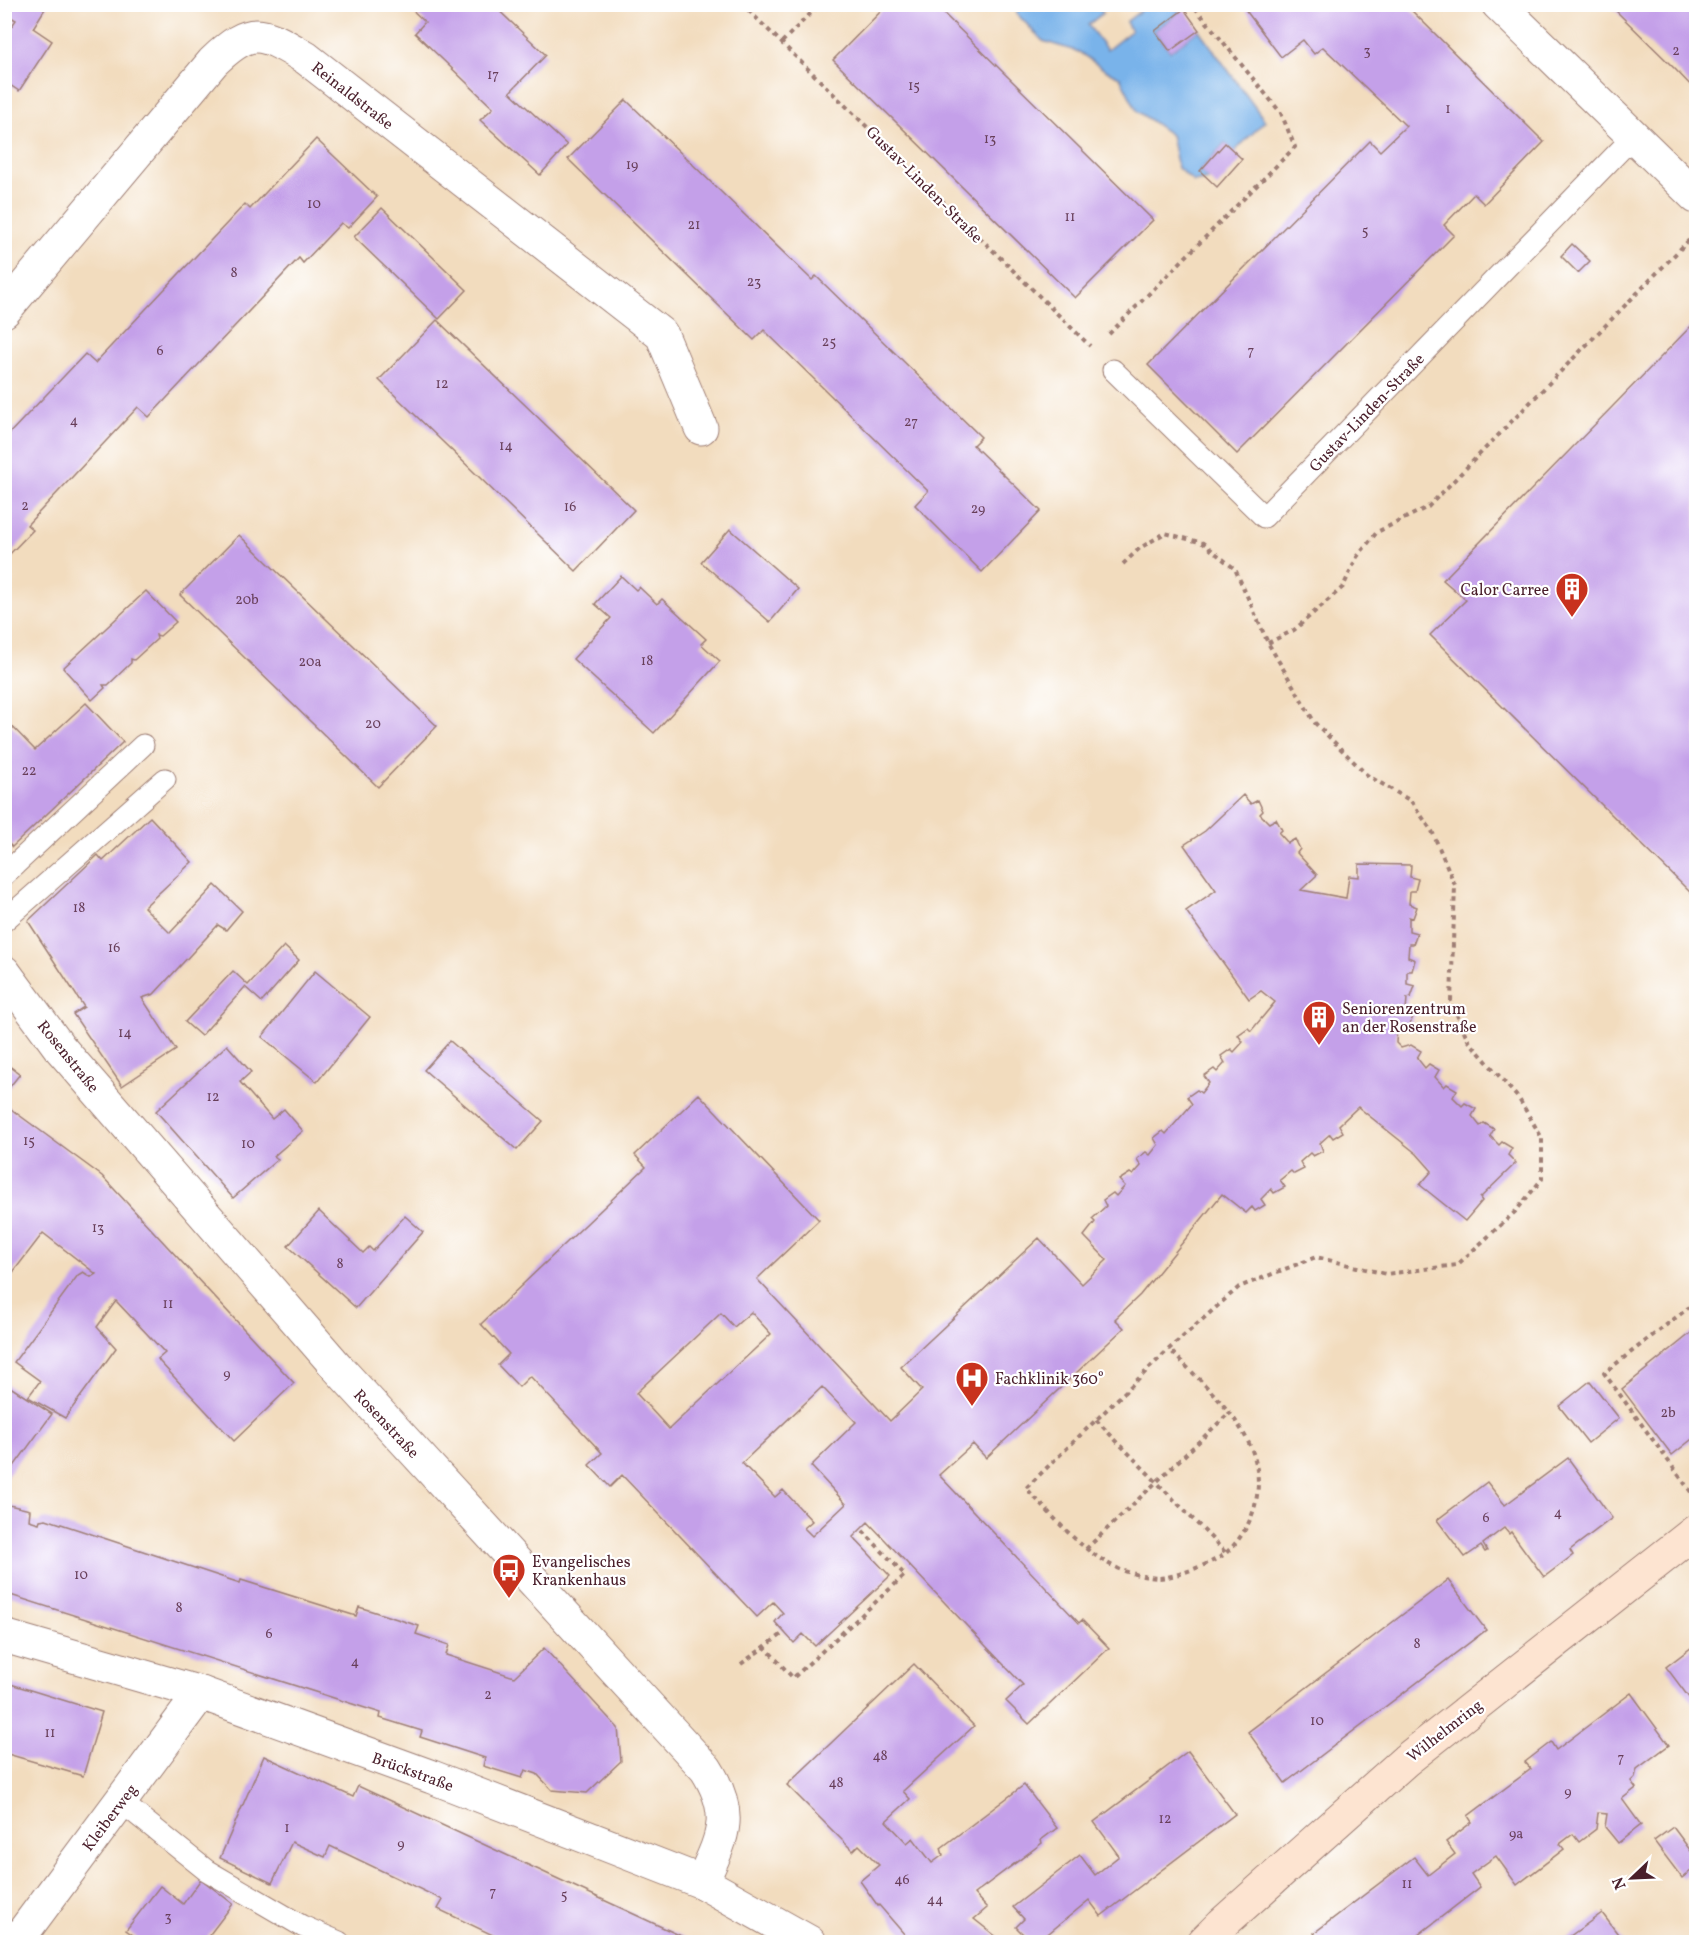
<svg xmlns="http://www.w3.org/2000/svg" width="1701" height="1947" viewBox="0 0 1701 1947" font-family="Vollkorn,serif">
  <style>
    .water { fill: #79b3ea; stroke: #62698a; stroke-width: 1.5 }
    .building { fill: #c4a0e9; fill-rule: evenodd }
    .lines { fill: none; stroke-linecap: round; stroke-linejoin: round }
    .service-casing { stroke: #9e7e74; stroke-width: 23 }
    .minor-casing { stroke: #9e7e74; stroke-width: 35 }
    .secondary-casing { stroke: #9e7e74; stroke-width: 35 }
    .path { stroke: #9e7e74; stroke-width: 4; stroke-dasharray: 4.5 4.5; stroke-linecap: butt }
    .service { stroke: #fff; stroke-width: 21 }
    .minor { stroke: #fff; stroke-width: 33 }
    .secondary { stroke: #fde4d1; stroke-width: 33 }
    .labels { text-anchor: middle; stroke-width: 4.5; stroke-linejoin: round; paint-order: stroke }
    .number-label { font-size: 14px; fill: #683f5a }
    .street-label { font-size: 16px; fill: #4a1f2b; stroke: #fff }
    .poi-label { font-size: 16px; fill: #4a1f2b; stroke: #fff; text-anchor: start }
  </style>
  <rect width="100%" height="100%" fill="#fff"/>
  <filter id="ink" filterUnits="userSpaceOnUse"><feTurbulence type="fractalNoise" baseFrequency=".0167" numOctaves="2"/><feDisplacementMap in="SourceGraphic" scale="12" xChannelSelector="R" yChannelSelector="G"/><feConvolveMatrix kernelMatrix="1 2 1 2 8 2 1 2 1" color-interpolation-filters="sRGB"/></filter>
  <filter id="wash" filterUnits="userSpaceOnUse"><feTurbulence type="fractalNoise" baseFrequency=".008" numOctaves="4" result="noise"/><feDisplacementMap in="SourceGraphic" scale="24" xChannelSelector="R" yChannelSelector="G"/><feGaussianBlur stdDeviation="1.35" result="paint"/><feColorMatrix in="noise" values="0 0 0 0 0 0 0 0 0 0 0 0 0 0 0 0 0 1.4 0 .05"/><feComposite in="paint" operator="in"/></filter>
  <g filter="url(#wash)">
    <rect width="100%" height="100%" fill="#f2dcbe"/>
    <polygon class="water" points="1016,5 1098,5 1103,13 1088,25 1107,50 1131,31 1126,22 1148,5 1174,5 1180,12 1155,31 1170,51 1199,30 1265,121 1234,152 1225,143 1200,171 1209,179 1194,182 1178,168 1171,135 1137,111 1120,77 1105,70 1079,52 1043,41 1017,14"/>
    <g id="blocks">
      <g class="building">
        <polygon points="4,4 48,4 33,28 52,41 19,91 4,81 4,37 16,20 4,13"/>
        <polygon points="406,4 492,4 546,55 510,92 567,145 540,175 480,120 493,108 415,33 425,22"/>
        <polygon points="888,4 934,4 1153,220 1075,298 833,60"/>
        <polygon points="1241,4 1405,4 1544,142 1484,204 1474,194 1444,225 1454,235 1237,454 1148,365 1370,141 1380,151 1406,126 1323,47 1314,54 1303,40 1281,57"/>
        <polygon points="1609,4 1696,4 1696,91 1675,69"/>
        <polygon points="1184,9 1199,30 1170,51 1155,31"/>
        <polygon points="626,100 812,280 816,276 981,437 973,445 1041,511 982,572 915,505 928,491 764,330 754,340 568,159"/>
        <polygon points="316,139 377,197 348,228 341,223 303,263 299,258 149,417 138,407 27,525 33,530 4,560 4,439 85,354 95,363 245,204 250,209"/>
        <polygon points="1225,143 1242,159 1217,187 1200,171"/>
        <polygon points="382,208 467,290 439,319 354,237"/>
        <polygon points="1572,244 1590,261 1578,273 1561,256"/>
        <polygon points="437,320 634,510 576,571 379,380"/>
        <polygon points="1696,321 1696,898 1430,635 1466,600 1443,580"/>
        <polygon points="730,529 798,589 770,622 701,562"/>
        <polygon points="239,535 437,726 378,787 180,595"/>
        <polygon points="621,576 636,590 639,587 657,604 662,599 706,639 701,644 720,661 654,733 573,659 611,618 595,604"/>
        <polygon points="146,591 176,622 160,636 156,635 157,639 134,660 131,659 131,663 108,685 103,685 105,688 92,700 63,668"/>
        <polygon points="86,703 123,742 12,847 4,839 4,718 35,750"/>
        <path d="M1243,795L1251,804L1258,800L1263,811L1260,814L1269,823L1276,819L1282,830L1279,833L1288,843L1295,839L1300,849L1297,853L1317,875L1301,890L1346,898L1349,876L1359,877V864L1411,865L1410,877L1418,879L1415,891H1410L1409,904L1417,907L1413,918L1409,917V931L1417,933L1413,944H1409L1408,957L1415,960L1412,971H1407V984L1415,986L1411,997L1407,998L1406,1011L1414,1013L1410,1025L1397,1027L1396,1043L1401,1048L1411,1045L1421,1051L1417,1058L1425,1068L1429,1064L1439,1070L1435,1077L1444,1087L1447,1084L1457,1090L1453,1097L1462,1106L1465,1103L1476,1109L1472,1116L1480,1126L1484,1123L1494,1129L1490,1136L1499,1145L1502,1142L1512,1148L1508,1155L1516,1163L1480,1198L1482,1201L1465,1221L1420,1185L1432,1171L1417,1154L1358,1107L1339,1125L1343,1132L1333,1138L1330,1134L1320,1143L1323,1151L1313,1156L1310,1153L1300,1162L1304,1169L1294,1174L1291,1171L1280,1180L1285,1187L1274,1193L1271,1189L1261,1199L1265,1205L1255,1211L1252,1207L1246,1213L1222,1194L1140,1295L1115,1319L1124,1328L986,1458L973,1444L939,1475L1079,1623L1082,1620L1109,1648L1029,1724L1006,1701L1023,1685L868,1522L853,1537L890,1576L815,1646L803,1634L794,1643L775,1622L783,1613L773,1602L757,1617L622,1475L610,1487L589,1465L602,1453L530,1376L519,1387L498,1365L509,1354L481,1324L646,1167L635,1155L699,1094L819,1220L757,1279L890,1421L922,1390L901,1367L1039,1238L1082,1284L1107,1260L1084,1236L1095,1222L1092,1219L1106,1206L1103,1200L1113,1193L1116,1196L1125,1186L1119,1180L1130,1173L1133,1175L1141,1166L1137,1159L1146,1152L1150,1155L1158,1145L1154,1138L1163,1131L1166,1134L1192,1104L1187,1097L1197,1090L1201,1093L1209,1083L1204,1076L1214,1069L1217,1072L1225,1063L1221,1056L1231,1049L1234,1052L1243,1042L1238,1035L1248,1028L1251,1031L1275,1002L1261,991L1249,999L1186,911L1216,890L1184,845L1205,831ZM751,1312L771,1334L669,1429L636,1393L721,1313L734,1327ZM822,1387L856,1422L811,1466L846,1504L812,1536L804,1528L812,1521L783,1490L775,1497L742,1463Z"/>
        <polygon points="150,817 192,862 144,907 170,933 215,885 242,911 226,930 218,925 154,994 142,998 176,1050 122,1086 73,1014 84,1007 28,921 98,855 103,861"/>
        <polygon points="284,946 299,960 262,1002 245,987 201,1036 185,1022 233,971 248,985"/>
        <polygon points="315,971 370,1017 317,1082 262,1037"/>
        <polygon points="450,1041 543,1121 517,1150 424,1070"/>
        <polygon points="227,1045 251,1072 240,1082 272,1119 284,1109 303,1131 274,1156 278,1159 233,1198 156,1111"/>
        <polygon points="4,1062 20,1074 4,1094"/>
        <polygon points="4,1104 102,1176 294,1383 234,1441 160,1362 158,1359 165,1353 116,1301 97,1327 116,1348 65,1418 28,1397 40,1381 14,1362 78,1275 83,1272 91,1277 96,1274 43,1233 4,1284"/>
        <polygon points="319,1211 363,1253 369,1247 373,1251 405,1216 423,1232 356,1308 288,1246"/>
        <polygon points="1696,1329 1696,1436 1672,1455 1622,1389"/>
        <polygon points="1590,1381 1619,1418 1588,1443 1559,1406"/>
        <polygon points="4,1383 52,1414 4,1480 4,1430 7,1427 4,1426"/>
        <polygon points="1568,1458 1612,1518 1570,1550 1573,1555 1544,1577 1511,1532 1509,1534 1504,1528 1483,1544 1487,1551 1485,1552 1481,1546 1465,1557 1437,1520 1487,1482 1505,1505"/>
        <polygon points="9,1505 30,1510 29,1520 39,1523 40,1520 46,1519 240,1583 241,1580 356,1616 359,1607 419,1626 416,1634 449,1645 446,1655 514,1677 544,1648 618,1728 621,1761 587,1793 552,1790 537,1774 525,1770 522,1778 483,1766 485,1758 420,1737 422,1731 380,1718 381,1713 4,1593 4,1514"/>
        <polygon points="1448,1580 1486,1630 1285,1783 1248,1732"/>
        <polygon points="1696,1644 1696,1707 1666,1667"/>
        <polygon points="914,1664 974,1726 903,1791 910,1799 886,1821 907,1843 913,1838 932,1863 943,1855 941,1848 1024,1785 1057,1828 1041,1840 1042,1843 974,1894 987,1908 974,1919 1003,1942 911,1942 879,1905 878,1906 860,1881 879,1865 859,1845 853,1851 787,1785"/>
        <polygon points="4,1682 102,1712 83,1776 4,1753"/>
        <polygon points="1631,1693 1669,1745 1637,1769 1635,1777 1631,1781 1636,1788 1622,1799 1641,1825 1618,1843 1605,1827 1607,1814 1598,1813 1596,1829 1579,1842 1573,1834 1560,1844 1564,1849 1517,1885 1496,1856 1471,1874 1480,1887 1409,1942 1320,1942 1314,1933 1414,1857 1428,1875 1455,1854 1446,1842 1472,1822 1468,1816 1531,1769 1525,1762 1551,1742 1556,1750"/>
        <polygon points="1188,1751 1235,1814 1101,1916 1089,1900 1038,1942 1031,1942 1016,1927 1024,1919 1013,1907 1080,1855 1095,1875 1119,1856 1094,1822"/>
        <polygon points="264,1756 353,1797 358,1786 694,1942 492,1942 495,1936 438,1909 443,1900 330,1846 325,1857 292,1842 272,1883 220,1858"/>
        <polygon points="1673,1827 1696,1858 1696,1867 1682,1878 1654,1841"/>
        <polygon points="201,1879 233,1904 204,1942 143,1942 126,1930 160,1886 183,1904"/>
        <polygon points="1602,1913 1624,1942 1562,1942"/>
      </g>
    </g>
  </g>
  <g filter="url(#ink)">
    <use href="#blocks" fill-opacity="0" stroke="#9e7e74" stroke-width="1.5"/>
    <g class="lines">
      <defs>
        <g id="service">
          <polyline points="1113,370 1264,517 1633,137"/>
          <polyline points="4,875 143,745"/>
          <polyline points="4,921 165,779"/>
          <polyline points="120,1801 206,1870 302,1926 339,1942"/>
        </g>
        <g id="minor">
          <polyline points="1498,4 1696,197"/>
          <path d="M4,311L213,62C252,24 262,32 306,58L662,335L701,428"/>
          <path d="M4,972L60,1048L337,1367L706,1769C735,1815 723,1836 702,1882"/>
          <polyline points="4,1636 201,1693 432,1777 702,1882 809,1942"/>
          <polyline points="16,1942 201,1693"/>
        </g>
        <polyline id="secondary" points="1204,1942 1222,1924 1406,1760 1696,1531"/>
      </defs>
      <use href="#service" class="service-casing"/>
      <use href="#minor" class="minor-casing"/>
      <use href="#secondary" class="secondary-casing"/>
      <g class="path">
        <polyline points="742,4 1090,346"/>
        <polyline points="782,42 820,4"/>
        <polyline points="1109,334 1295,147 1281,113 1192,4"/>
        <path d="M1123,564L1140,548L1165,533L1203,543L1235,569L1268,643L1315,723L1367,775L1411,801L1432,831L1455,885L1451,1001L1468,1040L1519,1099L1542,1138V1179L1516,1211L1457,1265L1386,1274L1316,1257L1239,1287L1169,1349L1026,1488C1054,1517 1081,1552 1119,1569C1129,1573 1148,1578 1159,1578C1173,1578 1217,1562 1227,1552C1256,1525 1266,1484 1251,1448C1235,1410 1197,1378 1169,1349"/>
        <polyline points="1268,643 1294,630 1343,587 1357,557 1377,532 1428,507 1692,237"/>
        <polyline points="1096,1420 1226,1553"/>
        <polyline points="1691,1492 1604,1373 1696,1302"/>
        <polyline points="1086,1549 1229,1413"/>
        <polyline points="764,1646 793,1678 905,1575 861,1529"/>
        <polyline points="741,1664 785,1632"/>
      </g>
      <use href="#service" class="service"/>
      <use href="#minor" class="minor"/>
      <use href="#secondary" class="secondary"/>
    </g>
  </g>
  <defs>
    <symbol id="building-pin" viewBox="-11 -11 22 30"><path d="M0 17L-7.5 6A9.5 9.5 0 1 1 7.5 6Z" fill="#c8321e" stroke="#fff"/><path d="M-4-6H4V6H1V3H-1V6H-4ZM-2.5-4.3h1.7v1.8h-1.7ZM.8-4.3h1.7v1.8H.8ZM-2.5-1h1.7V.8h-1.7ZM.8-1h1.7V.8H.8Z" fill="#fff"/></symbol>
    <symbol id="hospital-pin" viewBox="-11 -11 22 30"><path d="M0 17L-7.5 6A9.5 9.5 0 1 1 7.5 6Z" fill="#c8321e" stroke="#fff"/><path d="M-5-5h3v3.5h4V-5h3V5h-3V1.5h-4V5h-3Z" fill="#fff"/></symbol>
    <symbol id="bus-pin" viewBox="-11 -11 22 30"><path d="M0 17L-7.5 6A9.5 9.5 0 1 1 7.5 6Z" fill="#c8321e" stroke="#fff"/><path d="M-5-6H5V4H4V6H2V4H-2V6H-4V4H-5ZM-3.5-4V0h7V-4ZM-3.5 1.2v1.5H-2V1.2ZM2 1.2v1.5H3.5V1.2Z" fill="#fff"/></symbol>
  </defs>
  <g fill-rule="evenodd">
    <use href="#building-pin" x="1553" y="570" width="38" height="52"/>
    <use href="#building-pin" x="1300" y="998" width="38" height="52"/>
    <use href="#hospital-pin" x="953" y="1359" width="38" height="52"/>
    <use href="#bus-pin" x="490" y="1551" width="38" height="52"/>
  </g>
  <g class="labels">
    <g class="number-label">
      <text x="1367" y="55">3</text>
      <text x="1676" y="55">2</text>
      <text x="493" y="79">17</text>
      <text x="914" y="90">15</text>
      <text x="1448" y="113">1</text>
      <text x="990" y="143">13</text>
      <text x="632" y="169">19</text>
      <text x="314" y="208">10</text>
      <text x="1070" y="221">11</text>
      <text x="694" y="229">21</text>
      <text x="1365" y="235">5</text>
      <text x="234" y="277">8</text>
      <text x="754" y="286">23</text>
      <text x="829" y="346">25</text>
      <text x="160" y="355">6</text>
      <text x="1251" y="355">7</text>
      <text x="442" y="388">12</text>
      <text x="74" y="425">4</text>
      <text x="911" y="426">27</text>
      <text x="506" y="450">14</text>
      <text x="25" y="510">2</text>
      <text x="570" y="511">16</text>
      <text x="978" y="513">29</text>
      <text x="247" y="604">20b</text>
      <text x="647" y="665">18</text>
      <text x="310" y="666">20a</text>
      <text x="373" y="728">20</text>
      <text x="29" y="775">22</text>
      <text x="79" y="912">18</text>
      <text x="114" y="952">16</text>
      <text x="125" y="1037">14</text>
      <text x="213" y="1101">12</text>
      <text x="29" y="1145">15</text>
      <text x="248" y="1148">10</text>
      <text x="98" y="1232">13</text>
      <text x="340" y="1268">8</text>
      <text x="168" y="1308">11</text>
      <text x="227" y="1378">9</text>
      <text x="1668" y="1417">2b</text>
      <text x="1558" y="1517">4</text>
      <text x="1486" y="1522">6</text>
      <text x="81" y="1579">10</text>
      <text x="179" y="1612">8</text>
      <text x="269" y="1638">6</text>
      <text x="1417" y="1648">8</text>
      <text x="355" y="1666">4</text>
      <text x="488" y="1699">2</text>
      <text x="1317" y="1725">10</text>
      <text x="50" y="1737">11</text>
      <text x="880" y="1760">48</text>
      <text x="1621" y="1762">7</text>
      <text x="836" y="1787">48</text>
      <text x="1568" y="1796">9</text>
      <text x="1165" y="1823">12</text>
      <text x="287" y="1832">1</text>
      <text x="1516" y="1838">9a</text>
      <text x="401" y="1848">9</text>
      <text x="902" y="1884">46</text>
      <text x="1407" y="1888">11</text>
      <text x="493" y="1896">7</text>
      <text x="564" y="1899">5</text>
      <text x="935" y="1904">44</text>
      <text x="168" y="1921">3</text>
    </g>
    <g class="street-label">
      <text transform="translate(353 95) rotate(38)" y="6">Reinaldstraße</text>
      <text transform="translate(925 184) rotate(45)" y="6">Gustav-Linden-Straße</text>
      <text transform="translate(1366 412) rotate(-46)" y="6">Gustav-Linden-Straße</text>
      <text transform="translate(69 1056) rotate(51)" y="6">Rosenstraße</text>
      <text transform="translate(387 1423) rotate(47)" y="6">Rosenstraße</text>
      <text transform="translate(1444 1730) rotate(-38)" y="6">Wilhelmring</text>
      <text transform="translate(413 1771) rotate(20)" y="6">Brückstraße</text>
      <text transform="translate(109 1817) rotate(-53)" y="6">Kleiberweg</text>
    </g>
    <g class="poi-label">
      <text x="1549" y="595" text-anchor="end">Calor Carree</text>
      <text x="1342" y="1014">Seniorenzentrum<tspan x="1342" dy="18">an der Rosenstraße</tspan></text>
      <text x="995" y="1384">Fachklinik 360°</text>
      <text x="532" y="1567">Evangelisches<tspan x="532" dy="18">Krankenhaus</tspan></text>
    </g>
  </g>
  <rect width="1701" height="1947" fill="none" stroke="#fff" stroke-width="24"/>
  <g transform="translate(1632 1878) rotate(247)" stroke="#ffffff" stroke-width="4.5" paint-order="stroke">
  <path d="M0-4.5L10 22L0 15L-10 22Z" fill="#4a1f2b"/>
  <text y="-9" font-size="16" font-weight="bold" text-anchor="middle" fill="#4a1f2b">N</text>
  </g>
</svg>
